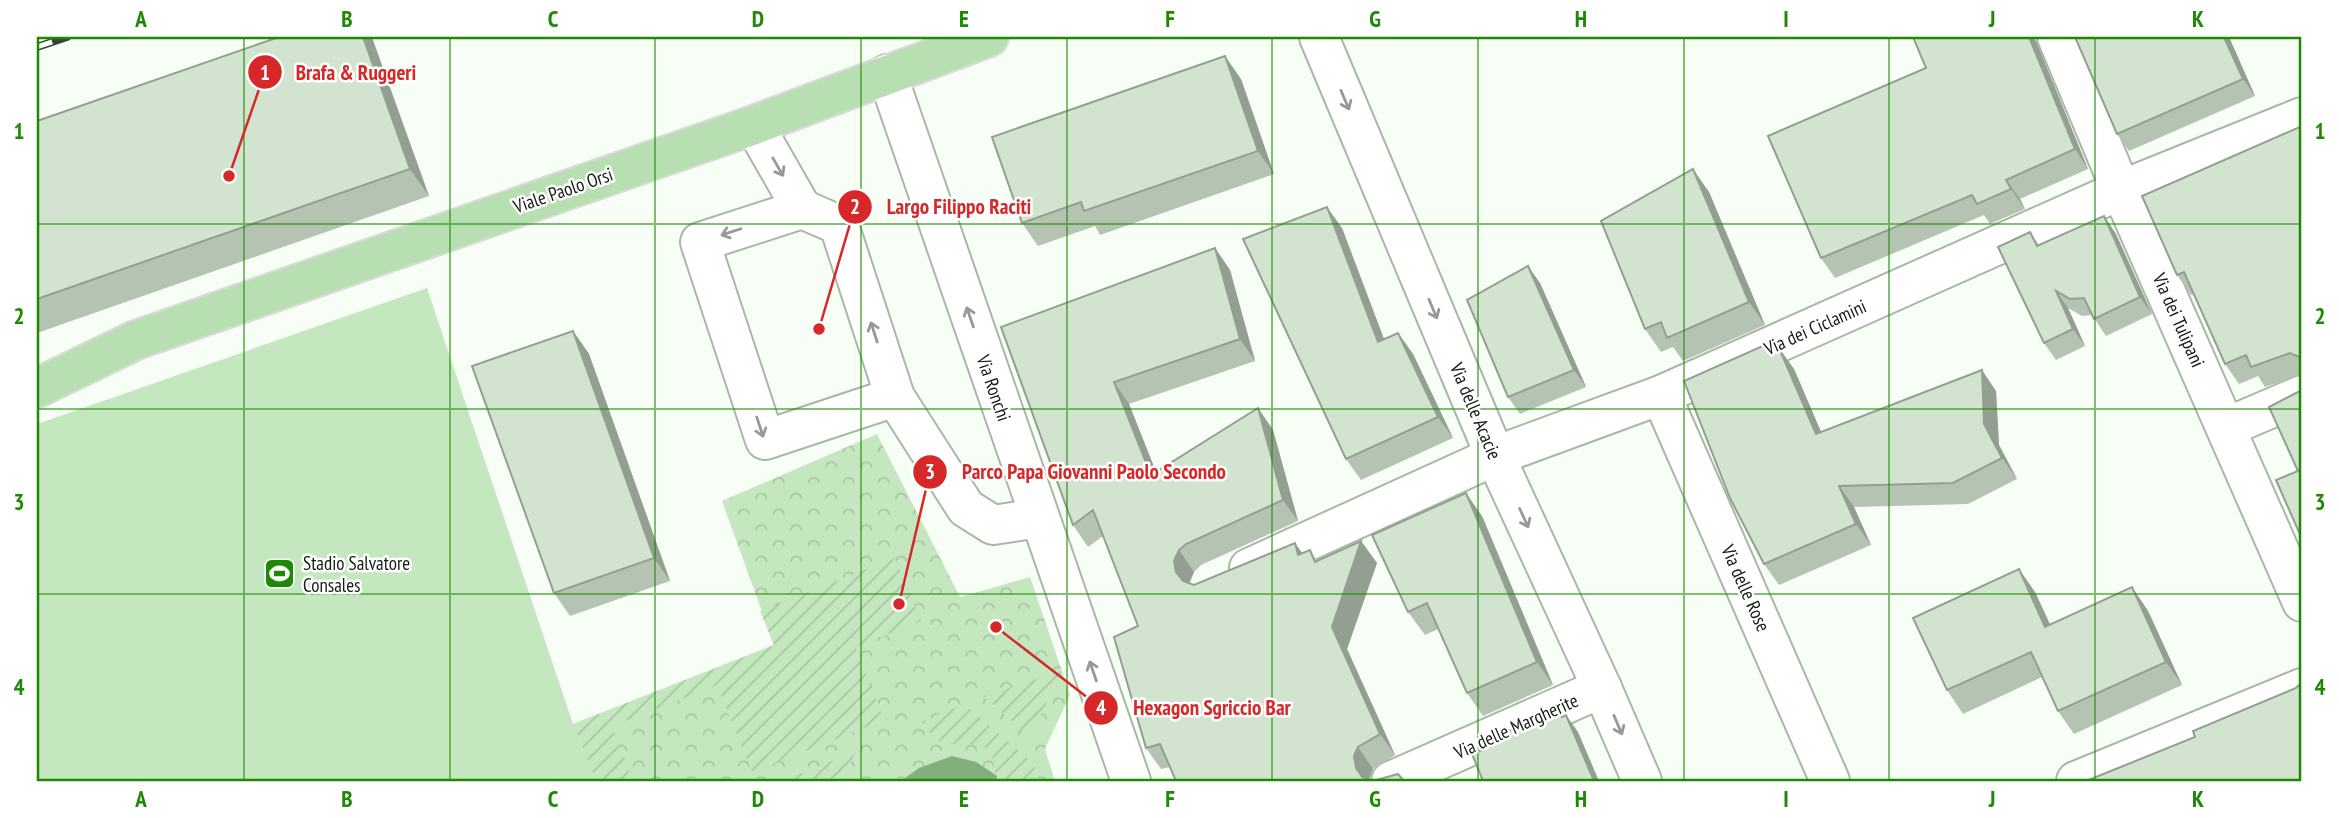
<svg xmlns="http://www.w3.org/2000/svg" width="2339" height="818" viewBox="0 0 2339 818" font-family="'PT Sans Narrow',sans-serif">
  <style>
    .park { fill: url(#park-crowns) }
    .garden { fill: url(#garden-furrows) }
    .pitch { fill: #c5e7bf }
    .water { fill: #83af7c }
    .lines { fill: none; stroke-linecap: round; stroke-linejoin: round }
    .minor-casing { stroke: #a7b9a4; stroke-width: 42 }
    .major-casing { stroke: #dadbd9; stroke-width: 42 }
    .minor { stroke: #fff; stroke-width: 38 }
    .major { stroke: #b8dfb2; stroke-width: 38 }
    .rail-casing { stroke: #3c433b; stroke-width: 8 }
    .rail { stroke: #fff; stroke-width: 5; stroke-dasharray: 16; stroke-linecap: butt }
    .wall { fill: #b5c4b2 }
    .shaded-wall { fill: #93a091 }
    .building { fill: #d2e4cf; stroke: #93a091; stroke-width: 2 }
    .oneway { stroke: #969995 }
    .grid { fill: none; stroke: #1e8904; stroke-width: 2; stroke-opacity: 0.55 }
    .labels { text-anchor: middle; stroke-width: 5; stroke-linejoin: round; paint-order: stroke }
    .street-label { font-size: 19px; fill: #151c14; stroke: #fff }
    .poi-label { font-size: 19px; fill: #151c14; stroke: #fff; text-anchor: start }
    .leader { fill: none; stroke: #d62828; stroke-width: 2.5 }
    .callout-dot { fill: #d62828; stroke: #fff; stroke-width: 2.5 }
    .mark-label { font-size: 21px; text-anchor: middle; font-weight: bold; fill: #fff }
    .callout-label { font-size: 21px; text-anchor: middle; font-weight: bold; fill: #d62828; stroke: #fff; stroke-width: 5; stroke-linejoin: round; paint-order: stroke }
    .neatline { fill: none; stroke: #1e8904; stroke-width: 2.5 }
    .grid-label { font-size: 23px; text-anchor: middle; font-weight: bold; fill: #1e8904 }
  </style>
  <defs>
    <pattern id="park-crowns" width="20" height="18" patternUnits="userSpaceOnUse" patternTransform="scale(1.75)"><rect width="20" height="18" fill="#c5e7bf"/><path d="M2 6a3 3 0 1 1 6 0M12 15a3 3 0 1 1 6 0" fill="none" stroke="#a8c6a3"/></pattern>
    <pattern id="garden-furrows" width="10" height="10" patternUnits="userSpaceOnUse" patternTransform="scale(1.75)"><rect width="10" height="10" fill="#c5e7bf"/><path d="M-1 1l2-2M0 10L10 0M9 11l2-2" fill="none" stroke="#a8c6a3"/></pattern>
  </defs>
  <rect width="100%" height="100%" fill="#f7fef5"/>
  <polygon class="park" points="877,434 960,597 1030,577 1070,695 1045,749 1055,781 596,781 573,724 774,645 722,501"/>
  <g class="garden">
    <polygon points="895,558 921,621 855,647 884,720 752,772 717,685 612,726 633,781 596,781 573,724 774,645 760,611"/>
    <polygon points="1062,671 1030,737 983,696"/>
    <path d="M964,704L1034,764L1039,781H996L992,752C976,739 959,748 942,742C933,739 927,729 921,722Z"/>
    <polygon points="856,751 842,781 783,781"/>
  </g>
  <polygon class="pitch" points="427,288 573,724 596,781 37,781 37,424"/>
  <polygon class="water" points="952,756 976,762 997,776 996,781 901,781 919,768"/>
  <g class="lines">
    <defs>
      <g id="minor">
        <polyline points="1319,37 1495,456 1602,688 1642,781"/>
        <polyline points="2057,37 2121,190 2302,602"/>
        <polyline points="887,74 1131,781"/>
        <polyline points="754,125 802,209"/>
        <polyline points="1661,395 1830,781"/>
        <polyline points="895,397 765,440 700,242 802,209 839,225 895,397 966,508 993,525 1039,518"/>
        <polyline points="2227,427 2302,395"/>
        <polyline points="1249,568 1495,456 1661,395 2121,190 2302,117"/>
        <polyline points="1391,781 1602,688"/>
        <polyline points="2076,781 2302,688"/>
      </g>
      <polyline id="major" points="37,388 136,340 754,125 989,37"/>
    </defs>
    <use href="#minor" class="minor-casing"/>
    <use href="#major" class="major-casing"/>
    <use href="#minor" class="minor"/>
    <use href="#major" class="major"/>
    <defs>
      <polyline id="rail" points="37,47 67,37"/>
    </defs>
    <use href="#rail" class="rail-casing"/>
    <use href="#rail" class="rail"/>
  </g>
  <g class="wall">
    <polygon points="279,37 372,37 429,196 37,333 37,121"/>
    <polygon points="1913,37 2033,37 2036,41 2088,169 2020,199 2025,209 1990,224 1984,215 1835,278 1821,258 1926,68"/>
    <polygon points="2075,37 2229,37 2255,96 2129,151 2117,134"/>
    <polygon points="1241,79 1274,174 1100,235 1095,226 1038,246 1022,223"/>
    <polygon points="2302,126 2302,374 2265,387 2258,376 2239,384 2225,364 2194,294 2191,295 2177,275"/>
    <polygon points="1709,192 1765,325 1683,361 1673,347 1661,352 1645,329"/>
    <polygon points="2104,216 2116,234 2152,314 2106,336 2092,315 2082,316 2068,308 2085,346 2056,360 2044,343 2030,232 2039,245"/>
    <polygon points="1342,228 1384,339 1398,333 1413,354 1453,438 1361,480 1346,459"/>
    <polygon points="1215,248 1230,270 1255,361 1129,404 1156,472 1258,408 1273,430 1298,521 1201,565 1194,572 1190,583 1194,585 1302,554 1310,550 1317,561 1361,541 1377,563 1347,649 1395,755 1373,769 1370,780 1373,781 1404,781 1176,781 1170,767 1161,769 1146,748 1138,626 1103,536 1088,547 1073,525 1001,327"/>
    <polygon points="1540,283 1586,387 1520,414 1508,397"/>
    <polygon points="573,331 589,354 670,581 570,616 554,593"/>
    <polygon points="1772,351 1794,369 1821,432 1996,391 1999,445 2017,479 1968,504 1854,507 1871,545 1779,585 1764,564"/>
    <polygon points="1482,516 1553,685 1483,716 1467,693 1438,629 1425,635 1408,612"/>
    <polygon points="2132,587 2148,611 2182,685 2074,734 2058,711 2042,677 1963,714 1947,690 2035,592 2050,625"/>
  </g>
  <g class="shaded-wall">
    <polygon points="363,37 372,37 372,38 429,196 410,169"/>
    <polygon points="2029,37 2033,37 2036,41 2088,169 2075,149"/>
    <polygon points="2224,37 2229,37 2255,96 2243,79"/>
    <polygon points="1225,56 1241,79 1274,174 1258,151"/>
    <polygon points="1693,169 1709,192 1765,325 1749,302"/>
    <polygon points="2006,180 2020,199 2025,209 2011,189"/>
    <polygon points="1327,207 1342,228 1393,363 1378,342"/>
    <polygon points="2104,216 2116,234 2152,314 2140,297"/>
    <polygon points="1215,248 1230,270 1255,361 1240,339"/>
    <polygon points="1528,266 1540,283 1586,387 1574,370"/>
    <polygon points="2056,291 2068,308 2085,346 2073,329"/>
    <polygon points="573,331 589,354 670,581 654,558"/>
    <polygon points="1398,333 1413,354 1453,438 1438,417"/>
    <polygon points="1779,348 1794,369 1831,455 1816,434"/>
    <polygon points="1982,370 1996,391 1999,445 2017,479 2002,458 1984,424"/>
    <polygon points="1114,382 1129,404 1166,497 1151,475"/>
    <polygon points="1258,408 1273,430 1298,521 1283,500"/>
    <polygon points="1839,486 1854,507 1871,545 1856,524"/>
    <polygon points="1466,493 1482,516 1553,685 1537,662"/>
    <polygon points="1361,541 1377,563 1347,649 1395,755 1380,734 1332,627"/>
    <polygon points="1295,543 1310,564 1298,555"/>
    <polygon points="1179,550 1194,572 1189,582 1191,593 1176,572 1174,561"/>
    <polygon points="2019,569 2035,592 2062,650 2045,627"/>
    <polygon points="2132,587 2148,611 2182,685 2166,662"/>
    <polygon points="1566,715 1578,732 1599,781 1594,781"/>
    <polygon points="1358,747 1373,769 1369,778 1370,781 1365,781 1356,768 1354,756"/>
  </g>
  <g class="building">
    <polygon points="279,37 363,37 410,169 37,299 37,121"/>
    <polygon points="1913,37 2029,37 2075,149 2006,180 2011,189 1977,204 1972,195 1821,258 1768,136 1926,68"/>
    <polygon points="2075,37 2224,37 2243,79 2117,134"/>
    <polygon points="1225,56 1258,151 1084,211 1081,202 1022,223 992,137"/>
    <polygon points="2302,126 2302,359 2300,357 2290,353 2251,367 2246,355 2225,364 2184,272 2177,275 2142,196"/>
    <polygon points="1693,169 1749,302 1667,338 1661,322 1645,329 1601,221"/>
    <polygon points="1327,207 1378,342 1398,333 1438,417 1346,459 1243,239"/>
    <polygon points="2104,216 2140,297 2094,319 2084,298 2070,299 2056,291 2073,329 2044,343 1998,247 2030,232 2037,246"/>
    <polygon points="1215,248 1240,339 1114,382 1151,475 1258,408 1283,500 1186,544 1179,550 1174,561 1176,572 1183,581 1194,585 1295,543 1298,555 1310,550 1315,562 1361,541 1332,627 1380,734 1358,747 1354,756 1356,768 1362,777 1373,781 1398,774 1404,781 1176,781 1160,744 1146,748 1114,637 1138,626 1093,510 1073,525 1001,327"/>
    <polygon points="1528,266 1574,370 1508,397 1467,300"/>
    <polygon points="573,331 654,558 554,593 472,366"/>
    <polygon points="1767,344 1770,352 1779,348 1816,434 1982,370 1984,424 2002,458 1953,483 1839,486 1856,524 1764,564 1730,498 1684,381"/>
    <polygon points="2302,390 2302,539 2276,480 2298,471 2269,407"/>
    <polygon points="1466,493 1537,662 1467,693 1427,603 1408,612 1372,535"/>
    <polygon points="2019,569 2045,627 2132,587 2166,662 2058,711 2031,652 1947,690 1913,618"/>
    <polygon points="2302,682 2302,781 2086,781 2195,737 2193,731 2296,688"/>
    <polygon points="1559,709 1562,717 1566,715 1594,781 1483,781 1472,754 1492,746 1489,739"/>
  </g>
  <defs><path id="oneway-shaft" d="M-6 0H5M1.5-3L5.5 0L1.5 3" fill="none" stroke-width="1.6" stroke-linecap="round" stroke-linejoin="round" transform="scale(1.75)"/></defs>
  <g class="oneway">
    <use href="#oneway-shaft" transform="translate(1345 100) rotate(67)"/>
    <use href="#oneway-shaft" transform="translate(778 167) rotate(60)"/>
    <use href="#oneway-shaft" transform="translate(731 232) rotate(162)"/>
    <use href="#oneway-shaft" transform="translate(1433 309) rotate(67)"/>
    <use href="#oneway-shaft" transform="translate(970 317) rotate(-109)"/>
    <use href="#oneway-shaft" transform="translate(874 332) rotate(-108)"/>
    <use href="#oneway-shaft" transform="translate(760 427) rotate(72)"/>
    <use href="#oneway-shaft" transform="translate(1524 518) rotate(65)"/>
    <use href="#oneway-shaft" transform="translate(1093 671) rotate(-109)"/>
    <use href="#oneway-shaft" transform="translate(1618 725) rotate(67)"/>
  </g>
  <path class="grid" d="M244,37V781M450,37V781M655,37V781M861,37V781M1067,37V781M1272,37V781M1478,37V781M1684,37V781M1889,37V781M2095,37V781M37,224H2302M37,409H2302M37,594H2302"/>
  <defs>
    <symbol id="stadium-square" viewBox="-11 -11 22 22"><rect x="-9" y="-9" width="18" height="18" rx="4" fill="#1e8904" stroke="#fff"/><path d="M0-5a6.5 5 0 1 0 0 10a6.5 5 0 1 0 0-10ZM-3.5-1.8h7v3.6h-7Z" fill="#fff"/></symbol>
  </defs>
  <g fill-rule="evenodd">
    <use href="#stadium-square" x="262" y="556" width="35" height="35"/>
  </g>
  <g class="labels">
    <g class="street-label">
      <text transform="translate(563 190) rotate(-19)" y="7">Viale Paolo Orsi</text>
      <text transform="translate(2179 320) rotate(66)" y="7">Via dei Tulipani</text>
      <text transform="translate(1815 327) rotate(-24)" y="7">Via dei Ciclamini</text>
      <text transform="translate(994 388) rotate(71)" y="7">Via Ronchi</text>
      <text transform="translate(1476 411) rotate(67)" y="7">Via delle Acacie</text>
      <text transform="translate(1746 588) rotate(66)" y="7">Via delle Rose</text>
      <text transform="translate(1516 726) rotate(-24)" y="7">Via delle Margherite</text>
    </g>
    <g class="poi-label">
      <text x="303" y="570">Stadio Salvatore<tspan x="303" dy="22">Consales</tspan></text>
    </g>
  </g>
  <path class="leader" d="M229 176L265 72M819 329L855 207M899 604L930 472M996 627L1101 708"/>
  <g class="callout-dot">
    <circle cx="229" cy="176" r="7"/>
    <circle cx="819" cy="329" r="7"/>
    <circle cx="899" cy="604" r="7"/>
    <circle cx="996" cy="627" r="7"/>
    <circle cx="265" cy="72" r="18"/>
    <circle cx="855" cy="207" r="18"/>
    <circle cx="930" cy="472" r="18"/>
    <circle cx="1101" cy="708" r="18"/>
  </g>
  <g class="mark-label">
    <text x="265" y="80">1</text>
    <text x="855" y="214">2</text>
    <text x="930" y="479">3</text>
    <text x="1101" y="715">4</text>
  </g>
  <g class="callout-label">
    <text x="356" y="80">Brafa &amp; Ruggeri</text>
    <text x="959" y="214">Largo Filippo Raciti</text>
    <text x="1094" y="479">Parco Papa Giovanni Paolo Secondo</text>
    <text x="1212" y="715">Hexagon Sgriccio Bar</text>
  </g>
  <rect width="2339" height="818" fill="none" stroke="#ffffff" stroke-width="77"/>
  <rect x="38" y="38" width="2262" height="742" class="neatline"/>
  <g class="grid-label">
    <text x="141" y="27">A</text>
    <text x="347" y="27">B</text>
    <text x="553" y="27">C</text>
    <text x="758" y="27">D</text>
    <text x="964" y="27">E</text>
    <text x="1170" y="27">F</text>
    <text x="1375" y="27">G</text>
    <text x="1581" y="27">H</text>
    <text x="1786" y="27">I</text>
    <text x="1992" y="27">J</text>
    <text x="2198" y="27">K</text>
    <text x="19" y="139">1</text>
    <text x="2320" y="139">1</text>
    <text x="19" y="324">2</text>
    <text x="2320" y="324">2</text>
    <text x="19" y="510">3</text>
    <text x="2320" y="510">3</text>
    <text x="19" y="695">4</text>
    <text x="2320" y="695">4</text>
    <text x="141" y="807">A</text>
    <text x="347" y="807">B</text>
    <text x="553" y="807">C</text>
    <text x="758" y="807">D</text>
    <text x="964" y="807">E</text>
    <text x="1170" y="807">F</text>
    <text x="1375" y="807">G</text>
    <text x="1581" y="807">H</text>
    <text x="1786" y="807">I</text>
    <text x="1992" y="807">J</text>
    <text x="2198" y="807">K</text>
  </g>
</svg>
